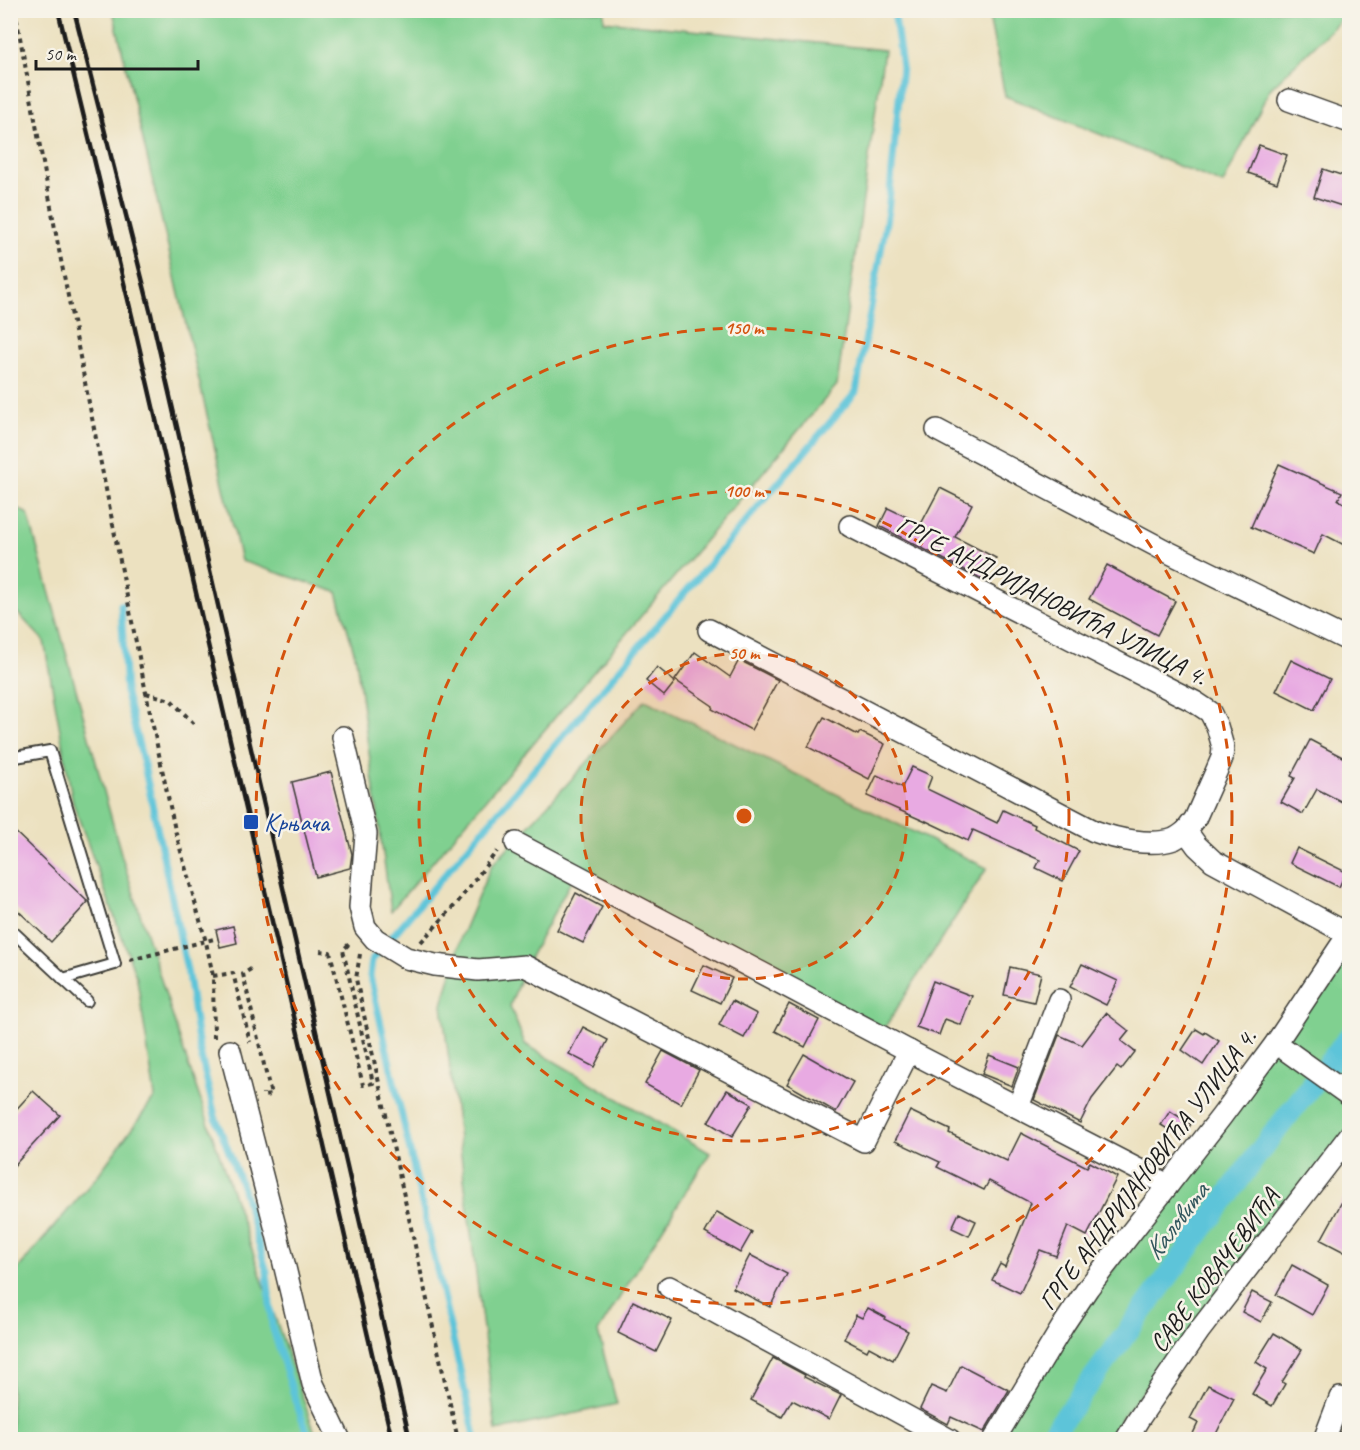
<svg xmlns="http://www.w3.org/2000/svg" width="1360" height="1450" viewBox="0 0 1360 1450" font-family="Caveat,sans-serif">
  <style>
    .green { fill: #80d090; stroke: #4e7656; stroke-width: 1.5 }
    .lines { fill: none; stroke-linecap: round; stroke-linejoin: round }
    .stream { stroke: #5dc4d9; stroke-width: 7 }
    .canal { stroke: #5dc4d9; stroke-width: 22 }
    .building { fill: #e8aae2 }
    .service-casing { stroke: #3b3a35; stroke-width: 14 }
    .minor-casing { stroke: #3b3a35; stroke-width: 24 }
    .path { stroke: #3b3a35; stroke-width: 4; stroke-dasharray: 4.5 4.5; stroke-linecap: butt }
    .service { stroke: #fff; stroke-width: 10 }
    .minor { stroke: #fff; stroke-width: 21 }
    .rail { stroke: #1c1c1c; stroke-width: 4.5 }
    .ring { fill: none; stroke: #d4530e; stroke-width: 3; stroke-dasharray: 10 8 }
    .transit-dot { fill: #1a4fb4; stroke: #f7f3e8; stroke-width: 2 }
    .labels { text-anchor: middle; stroke-width: 5; stroke-linejoin: round; paint-order: stroke }
    .street-label { font-size: 26px; fill: #1c1c1c; stroke: #f7f3e8 }
    .transit-label { font-size: 26px; fill: #164399; stroke: #f7f3e8; text-anchor: start }
    .water-label { font-size: 27px; font-style: italic; fill: #33575e; stroke: #f7f3e8 }
    .centre { fill: #d4530e; stroke: #f7f3e8; stroke-width: 3 }
    .ring-label { font-size: 18px; text-anchor: middle; font-weight: bold; fill: #d4530e; stroke: #f7f3e8; stroke-width: 5; stroke-linejoin: round; paint-order: stroke }
  </style>
  <rect width="100%" height="100%" fill="#f7f3e8"/>
  <filter id="ink" filterUnits="userSpaceOnUse"><feTurbulence type="fractalNoise" baseFrequency=".0167" numOctaves="2"/><feDisplacementMap in="SourceGraphic" scale="12" xChannelSelector="R" yChannelSelector="G"/><feConvolveMatrix kernelMatrix="1 2 1 2 8 2 1 2 1" color-interpolation-filters="sRGB"/></filter>
  <filter id="wash" filterUnits="userSpaceOnUse"><feTurbulence type="fractalNoise" baseFrequency=".008" numOctaves="4" result="noise"/><feDisplacementMap in="SourceGraphic" scale="24" xChannelSelector="R" yChannelSelector="G"/><feGaussianBlur stdDeviation="1.35" result="paint"/><feColorMatrix in="noise" values="0 0 0 0 0 0 0 0 0 0 0 0 0 0 0 0 0 1.4 0 .05"/><feComposite in="paint" operator="in"/></filter>
  <g filter="url(#wash)">
    <rect width="100%" height="100%" fill="#ece1c0"/>
    <g class="green">
      <polygon points="1349,10 1349,12 1270,89 1223,184 1005,96 988,11"/>
      <polygon points="113,11 604,11 604,21 884,50 837,385 391,911 356,659 337,592 241,561"/>
      <polygon points="11,505 28,514 122,857 183,1049 317,1439 11,1439 11,1277 98,1175 155,1097 137,979 73,803 44,641 11,606"/>
      <polygon points="645,700 987,868 880,1035 575,874 525,966 510,1006 525,1044 710,1153 598,1332 617,1404 496,1431 442,1005 461,937 491,866"/>
      <polygon points="1349,932 1349,1133 1233,1280 1122,1417 1109,1439 994,1440"/>
    </g>
    <g class="lines">
      <g class="stream">
        <polyline points="121,605 126,694 144,765 188,975 199,1047 215,1116 242,1186 267,1272 272,1326 297,1405 310,1440"/>
        <polyline points="476,1440 370,976 372,960 856,392 888,211 902,67 894,10"/>
      </g>
      <polyline class="canal" points="1048,1440 1260,1151 1350,1036"/>
    </g>
    <g id="blocks">
      <g class="building">
        <polygon points="1259,145 1287,155 1277,183 1248,173"/>
        <polygon points="1323,169 1350,178 1350,193 1345,207 1314,197"/>
        <polygon points="1279,464 1342,492 1338,500 1350,506 1350,548 1323,534 1314,554 1251,527"/>
        <polygon points="940,488 972,504 955,537 996,558 984,580 879,526 888,508 921,524"/>
        <polygon points="1107,565 1175,601 1157,635 1089,599"/>
        <polygon points="695,652 730,677 739,660 778,680 751,730 712,709 713,706 675,680"/>
        <polygon points="1291,660 1330,679 1314,710 1276,691"/>
        <polygon points="657,667 675,682 664,696 646,681"/>
        <polygon points="824,717 858,735 860,732 885,744 869,779 808,747"/>
        <polygon points="1310,740 1350,761 1350,806 1317,789 1303,814 1281,802 1295,778 1291,776"/>
        <polygon points="912,767 932,776 927,789 997,823 1003,810 1035,825 1034,828 1079,851 1063,881 1036,868 1040,860 973,830 968,841 926,821 926,822 867,796 877,775 902,787"/>
        <polygon points="331,772 352,854 350,868 316,877 292,782"/>
        <polygon points="10,827 88,902 51,942 10,903"/>
        <polygon points="1297,848 1346,872 1339,887 1290,863"/>
        <polygon points="576,893 602,907 583,943 557,930"/>
        <polygon points="233,926 237,943 220,947 216,930"/>
        <polygon points="1082,964 1118,981 1106,1005 1070,987"/>
        <polygon points="704,965 732,978 720,1003 692,990"/>
        <polygon points="1010,967 1041,974 1034,1002 1004,995"/>
        <polygon points="933,981 972,996 961,1025 945,1019 939,1035 916,1027"/>
        <polygon points="732,1001 757,1014 744,1038 719,1025"/>
        <polygon points="789,1004 819,1020 805,1047 775,1031"/>
        <polygon points="1106,1013 1129,1031 1121,1041 1135,1052 1121,1070 1117,1067 1092,1099 1080,1123 1034,1100 1059,1035 1082,1045"/>
        <polygon points="583,1027 608,1040 594,1067 569,1054"/>
        <polygon points="1196,1029 1204,1034 1205,1032 1219,1041 1203,1065 1182,1050"/>
        <polygon points="663,1051 699,1070 681,1104 645,1084"/>
        <polygon points="804,1054 853,1082 836,1112 787,1084"/>
        <polygon points="989,1055 1019,1067 1012,1086 982,1074"/>
        <polygon points="727,1090 752,1104 732,1137 708,1122"/>
        <polygon points="33,1091 60,1115 10,1170 10,1116"/>
        <polygon points="910,1111 950,1130 949,1133 1007,1161 1021,1133 1087,1167 1090,1162 1117,1177 1087,1236 1068,1226 1056,1256 1040,1250 1020,1293 992,1280 1000,1264 1005,1267 1031,1203 989,1181 984,1190 937,1167 940,1162 895,1141"/>
        <polygon points="1170,1111 1191,1124 1182,1138 1161,1125"/>
        <polygon points="1350,1187 1350,1255 1321,1240"/>
        <polygon points="717,1212 752,1232 740,1253 705,1233"/>
        <polygon points="959,1213 976,1221 969,1236 952,1228"/>
        <polygon points="750,1255 787,1274 770,1307 733,1288"/>
        <polygon points="1292,1265 1328,1285 1312,1315 1276,1295"/>
        <polygon points="1252,1292 1272,1302 1261,1322 1242,1312"/>
        <polygon points="633,1301 672,1320 656,1352 618,1333"/>
        <polygon points="868,1308 885,1317 884,1319 908,1331 893,1360 869,1347 867,1351 844,1339 856,1315 862,1318"/>
        <polygon points="1274,1333 1302,1350 1282,1382 1285,1384 1272,1406 1252,1394 1267,1369 1256,1362"/>
        <polygon points="773,1358 805,1375 804,1377 841,1395 829,1419 792,1400 782,1417 751,1400"/>
        <polygon points="961,1365 1009,1390 984,1432 951,1417 948,1424 920,1409 931,1386 947,1393"/>
        <polygon points="1208,1385 1234,1398 1213,1440 1190,1440 1198,1423 1190,1419"/>
      </g>
    </g>
  </g>
  <g filter="url(#ink)">
    <use href="#blocks" fill-opacity="0" stroke="#3b3a35" stroke-width="1.5"/>
    <g class="lines">
      <defs>
        <g id="service">
          <polyline points="10,758 50,751 115,964 63,979"/>
          <polyline points="10,929 87,1001"/>
        </g>
        <g id="minor">
          <polyline points="1289,100 1350,122"/>
          <polyline points="937,430 1168,552 1350,641"/>
          <polyline points="850,526 1195,702 1210,712 1217,726 1223,747 1222,758 1216,772 1195,819 1186,831 1197,846 1213,861 1348,934"/>
          <path d="M709,630L1094,831C1116,839 1151,847 1174,839C1178,837 1182,834 1186,831"/>
          <polyline points="343,737 366,834 360,907 365,927 375,939 406,958 435,965 478,970 525,966 864,1141 909,1051"/>
          <polyline points="516,843 909,1051 1168,1185"/>
          <polyline points="1276,1043 1350,1096"/>
          <polyline points="230,1051 275,1226 313,1384 340,1440"/>
          <polyline points="1018,1107 1059,1000"/>
          <polyline points="669,1287 950,1440"/>
          <polyline points="994,1440 1064,1324 1088,1288 1221,1117 1276,1043 1350,932"/>
          <polyline points="1126,1440 1138,1420 1199,1331 1350,1135"/>
          <polyline points="1324,1440 1340,1398"/>
        </g>
      </defs>
      <use href="#service" class="service-casing"/>
      <use href="#minor" class="minor-casing"/>
      <g class="path">
        <polyline points="15,10 58,245 146,693 175,830 206,942 213,976 214,1039"/>
        <polyline points="146,693 171,700 194,724"/>
        <polyline points="421,942 457,903 497,851"/>
        <polyline points="320,951 330,952 363,1085 373,1083 343,950 351,942"/>
        <polyline points="360,954 356,979 458,1440"/>
        <polyline points="130,960 218,938"/>
        <polyline points="251,969 243,974 271,1095 263,1096 263,1093"/>
        <polyline points="213,976 233,973 250,1042"/>
      </g>
      <use href="#service" class="service"/>
      <use href="#minor" class="minor"/>
      <g class="rail">
        <polyline points="58,10 132,316 392,1440"/>
        <polyline points="74,10 151,314 410,1440"/>
      </g>
    </g>
  </g>
  <circle cx="744" cy="816" r="163" fill="#d4530e" fill-opacity=".12"/>
  <g class="ring">
    <circle cx="744" cy="816" r="163"/>
    <circle cx="744" cy="816" r="325"/>
    <circle cx="744" cy="816" r="488"/>
  </g>
  <rect class="transit-dot" x="243" y="814" width="16" height="16" rx="3"/>
  <g class="labels">
    <g class="street-label">
      <text transform="translate(1052 600) rotate(27)" y="9">ГРГЕ АНДРИЈАНОВИЋА УЛИЦА 4.</text>
      <text transform="translate(1147 1169) rotate(-53)" y="9">ГРГЕ АНДРИЈАНОВИЋА УЛИЦА 4.</text>
      <text transform="translate(1214 1270) rotate(-53)" y="9">САВЕ КОВАЧЕВИЋА</text>
    </g>
    <g class="transit-label">
      <text x="264" y="831">Крњача</text>
    </g>
    <g class="water-label">
      <text transform="translate(1176 1221) rotate(-53)" y="9">Каловита</text>
    </g>
  </g>
  <circle cx="744" cy="816" r="9" class="centre"/>
  <g class="ring-label">
    <text x="744" y="334">150 m</text>
    <text x="744" y="497">100 m</text>
    <text x="744" y="659">50 m</text>
  </g>
  <rect width="1360" height="1450" fill="none" stroke="#f7f3e8" stroke-width="36"/>
  <path d="M36 60v9h162v-9" fill="none" stroke="#1c1c1c" stroke-width="3"/>
  <text x="45" y="60" font-size="18" fill="#1c1c1c" stroke="#f7f3e8" stroke-width="4.5" paint-order="stroke">50 m</text>
</svg>
